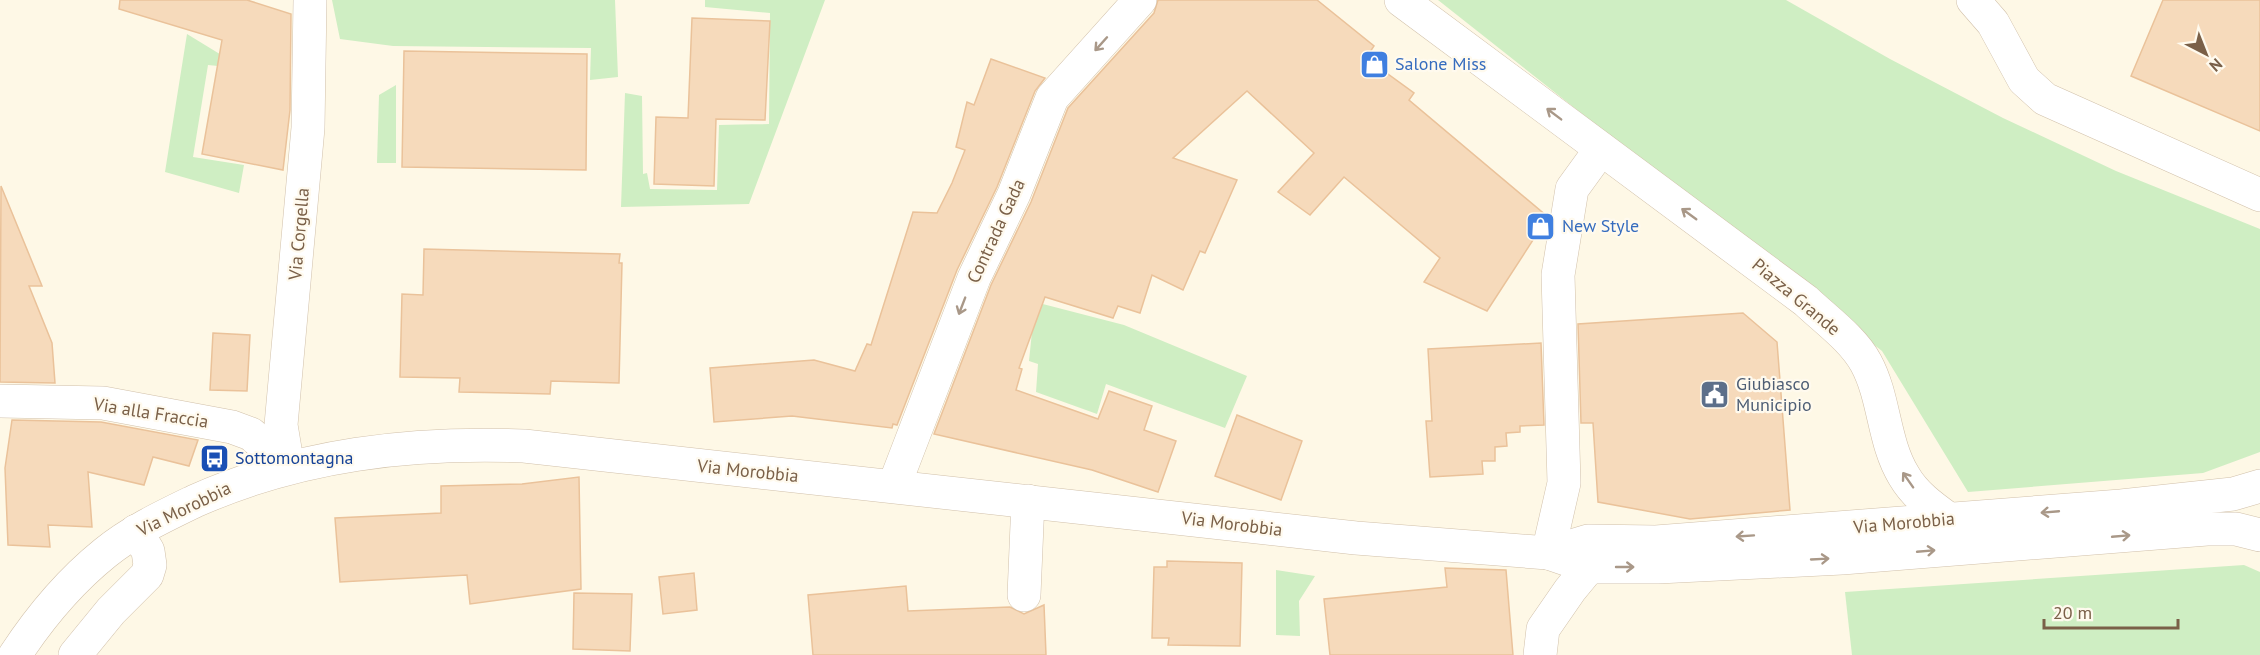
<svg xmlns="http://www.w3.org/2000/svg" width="2260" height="655" viewBox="0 0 2260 655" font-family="'PT Sans',sans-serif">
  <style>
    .green { fill: #cfeec3 }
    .building { fill: #f6dabb; stroke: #eac29a; stroke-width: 1.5 }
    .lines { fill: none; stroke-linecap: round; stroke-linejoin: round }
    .minor-casing { stroke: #d1c0aa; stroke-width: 34 }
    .minor { stroke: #fff; stroke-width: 33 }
    .oneway { stroke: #a99888 }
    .labels { text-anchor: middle; stroke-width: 4.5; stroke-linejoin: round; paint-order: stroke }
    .shop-label { font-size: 18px; fill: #366cbe; stroke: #fffaee; text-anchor: start }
    .street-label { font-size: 18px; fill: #7a6048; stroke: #fffaee }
    .service-label { font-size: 18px; fill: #4e5e75; stroke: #fffaee; text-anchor: start }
    .transit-label { font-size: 18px; fill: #164399; stroke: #fffaee; text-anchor: start }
  </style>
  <rect width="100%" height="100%" fill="#fef8e6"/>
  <g class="green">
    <polygon points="332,0 615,0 618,77 590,80 591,48 393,46 340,39"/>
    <polygon points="705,0 825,0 749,204 621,207 625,93 642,96 643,174 647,173 650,189 717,190 719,125 769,124 770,13 705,7"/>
    <polygon points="1438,0 1786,0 1890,59 2003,118 2116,171 2260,229 2260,452 2203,473 1968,492 1882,351"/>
    <polygon points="187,34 223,56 218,66 208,65 193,157 244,165 239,193 165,172"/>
    <polygon points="396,85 396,163 377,163 379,95"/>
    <polygon points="1035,302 1124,325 1247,376 1225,428 1106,384 1097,414 1036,392 1038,364 1029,361"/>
    <polygon points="2244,565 2260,572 2260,655 1852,655 1845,592"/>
    <polygon points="1276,570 1315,576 1299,601 1300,636 1276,635"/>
  </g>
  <g class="building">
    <polygon points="120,0 247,0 291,14 290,110 283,170 202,154 222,40 119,9"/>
    <polygon points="1158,0 1317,0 1374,46 1366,58 1414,93 1409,100 1548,217 1487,311 1424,282 1440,258 1344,177 1310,215 1278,192 1314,153 1247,91 1173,158 1237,180 1205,253 1200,251 1183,290 1152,275 1140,313 1118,306 1113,318 1045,297 1019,368 1022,369 1016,390 1098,419 1109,391 1152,406 1144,430 1176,441 1158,492 1092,470 934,434 991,285 1031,202 1068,108 1154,13"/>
    <polygon points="2163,0 2260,0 2260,131 2131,76"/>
    <polygon points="692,18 770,21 765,120 716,119 714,186 654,184 656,117 688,118"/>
    <polygon points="404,51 587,54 586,170 402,167"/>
    <polygon points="991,59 1045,78 1035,91 997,187 957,270 897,425 893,424 892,428 792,416 714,422 710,368 814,360 855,371 867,344 871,345 913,212 937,213 952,183 965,150 956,147 967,102 974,105"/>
    <polygon points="1,186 42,286 29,286 52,343 55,383 0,382"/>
    <polygon points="424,249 620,254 619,263 622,263 619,383 551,381 550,394 459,392 460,378 400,377 402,294 423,295"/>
    <polygon points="1743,313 1777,342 1790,510 1690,519 1598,502 1593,423 1581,423 1578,324"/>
    <polygon points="213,333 250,335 247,391 210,390"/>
    <polygon points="1541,343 1544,425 1520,426 1520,432 1506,433 1507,446 1495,447 1495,461 1482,461 1483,474 1430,477 1426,421 1432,421 1428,349"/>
    <polygon points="1237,415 1302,441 1281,500 1215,476"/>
    <polygon points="12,420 101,422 198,440 189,466 153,457 144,485 88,472 92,527 48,525 50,547 8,545 5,468"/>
    <polygon points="579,477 581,589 470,604 467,575 340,582 335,518 441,513 441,486 522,484"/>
    <polygon points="1167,561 1242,563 1240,646 1168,645 1169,638 1152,638 1154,567 1167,567"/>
    <polygon points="1445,568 1506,570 1513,655 1330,655 1324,599 1447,587"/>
    <polygon points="694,573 697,610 663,614 659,577"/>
    <polygon points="906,586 908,611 1010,607 1024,614 1044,605 1046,655 813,655 808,595"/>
    <polygon points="574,593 632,594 630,651 573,649"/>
  </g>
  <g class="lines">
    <defs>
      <g id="minor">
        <path d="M1401,0L1806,301C1826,320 1853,339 1866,363C1885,398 1883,442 1904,476C1915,495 1932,507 1950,520"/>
        <polyline points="1973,0 1993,23 2024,80 2045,99 2260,195"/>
        <polyline points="0,401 103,403 232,427 251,434 288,467"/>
        <polyline points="288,467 281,425 308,128 310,0"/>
        <polyline points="894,486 974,278 1014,194 1052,98 1140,0"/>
        <polyline points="1548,553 1588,541 1656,542 2121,506 2233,494 2260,486"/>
        <polyline points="1548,553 1564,483 1558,275 1572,189 1601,149"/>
        <polyline points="1024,595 1028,501"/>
        <path d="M15,655C40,617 69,582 105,553C132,531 164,516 195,501C301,454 410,442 524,446L1356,538L1548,553L1589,567H1658L1842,558L2207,529H2236L2260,535"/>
        <polyline points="75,655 111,611 147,575 150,565 148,551 136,531"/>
        <polyline points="1540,655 1543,629 1570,590 1589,567"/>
      </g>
    </defs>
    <use href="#minor" class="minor-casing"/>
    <use href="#minor" class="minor"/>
  </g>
  <defs><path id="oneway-shaft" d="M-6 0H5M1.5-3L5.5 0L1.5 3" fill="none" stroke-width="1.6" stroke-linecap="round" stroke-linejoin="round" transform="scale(1.5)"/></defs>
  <g class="oneway">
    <use href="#oneway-shaft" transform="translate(1101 44) rotate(132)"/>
    <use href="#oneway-shaft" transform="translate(1554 114) rotate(-143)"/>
    <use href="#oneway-shaft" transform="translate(1689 214) rotate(-144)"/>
    <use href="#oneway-shaft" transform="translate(962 306) rotate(111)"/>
    <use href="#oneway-shaft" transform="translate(1908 480) rotate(-125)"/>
    <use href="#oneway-shaft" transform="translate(2050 512) rotate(175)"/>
    <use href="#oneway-shaft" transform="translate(1745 536) rotate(176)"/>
    <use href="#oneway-shaft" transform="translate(2121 536) rotate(-5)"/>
    <use href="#oneway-shaft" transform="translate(1926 551) rotate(-5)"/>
    <use href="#oneway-shaft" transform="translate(1820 559) rotate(-3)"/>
    <use href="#oneway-shaft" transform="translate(1625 567)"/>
  </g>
  <defs>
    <symbol id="shop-square" viewBox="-11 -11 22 22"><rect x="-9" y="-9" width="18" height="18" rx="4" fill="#3f7fe0" stroke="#fffaee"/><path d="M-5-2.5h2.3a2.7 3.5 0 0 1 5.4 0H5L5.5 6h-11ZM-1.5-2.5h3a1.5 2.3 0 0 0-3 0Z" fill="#fff"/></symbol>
    <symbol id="civic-square" viewBox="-11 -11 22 22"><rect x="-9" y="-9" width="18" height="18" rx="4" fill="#5c6f8a" stroke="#fffaee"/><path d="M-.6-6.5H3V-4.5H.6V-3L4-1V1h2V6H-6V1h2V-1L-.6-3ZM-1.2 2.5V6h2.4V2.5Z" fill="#fff"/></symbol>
    <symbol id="bus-square" viewBox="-11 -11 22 22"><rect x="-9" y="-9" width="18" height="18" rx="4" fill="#1a4fb4" stroke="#fffaee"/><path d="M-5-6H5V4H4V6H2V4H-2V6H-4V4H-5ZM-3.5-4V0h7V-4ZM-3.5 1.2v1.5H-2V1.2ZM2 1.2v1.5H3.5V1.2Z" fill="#fff"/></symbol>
  </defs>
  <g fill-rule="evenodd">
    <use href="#shop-square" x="1358" y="48" width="33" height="33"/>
    <use href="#shop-square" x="1524" y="210" width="33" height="33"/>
    <use href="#civic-square" x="1698" y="378" width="33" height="33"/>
    <use href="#bus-square" x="198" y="442" width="33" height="33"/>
  </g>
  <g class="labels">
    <g class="shop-label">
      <text x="1395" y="70">Salone Miss</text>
      <text x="1562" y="232">New Style</text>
    </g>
    <g class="street-label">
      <text transform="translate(996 231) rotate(-65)" y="6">Contrada Gada</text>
      <text transform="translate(299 234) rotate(-85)" y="6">Via Corgella</text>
      <text transform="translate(1796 297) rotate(40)" y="6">Piazza Grande</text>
      <text transform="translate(151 413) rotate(9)" y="6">Via alla Fraccia</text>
      <text transform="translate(748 471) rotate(6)" y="6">Via Morobbia</text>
      <text transform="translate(184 509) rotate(-26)" y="6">Via Morobbia</text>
      <text transform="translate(1904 523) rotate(-5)" y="6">Via Morobbia</text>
      <text transform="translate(1232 524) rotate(7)" y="6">Via Morobbia</text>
    </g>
    <g class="service-label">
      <text x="1736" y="390">Giubiasco<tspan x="1736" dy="21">Municipio</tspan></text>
    </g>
    <g class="transit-label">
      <text x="235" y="464">Sottomontagna</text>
    </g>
  </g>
  <g transform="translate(2206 54) rotate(138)" stroke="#fffaee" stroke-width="4.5" paint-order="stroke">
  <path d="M0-4.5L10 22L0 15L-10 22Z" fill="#7a6048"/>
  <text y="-9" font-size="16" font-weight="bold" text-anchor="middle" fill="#7a6048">N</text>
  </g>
  <path d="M2044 619v9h134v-9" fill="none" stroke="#7a6048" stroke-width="3"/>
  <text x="2053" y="619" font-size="18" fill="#7a6048" stroke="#fffaee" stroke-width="4.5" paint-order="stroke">20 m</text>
</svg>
